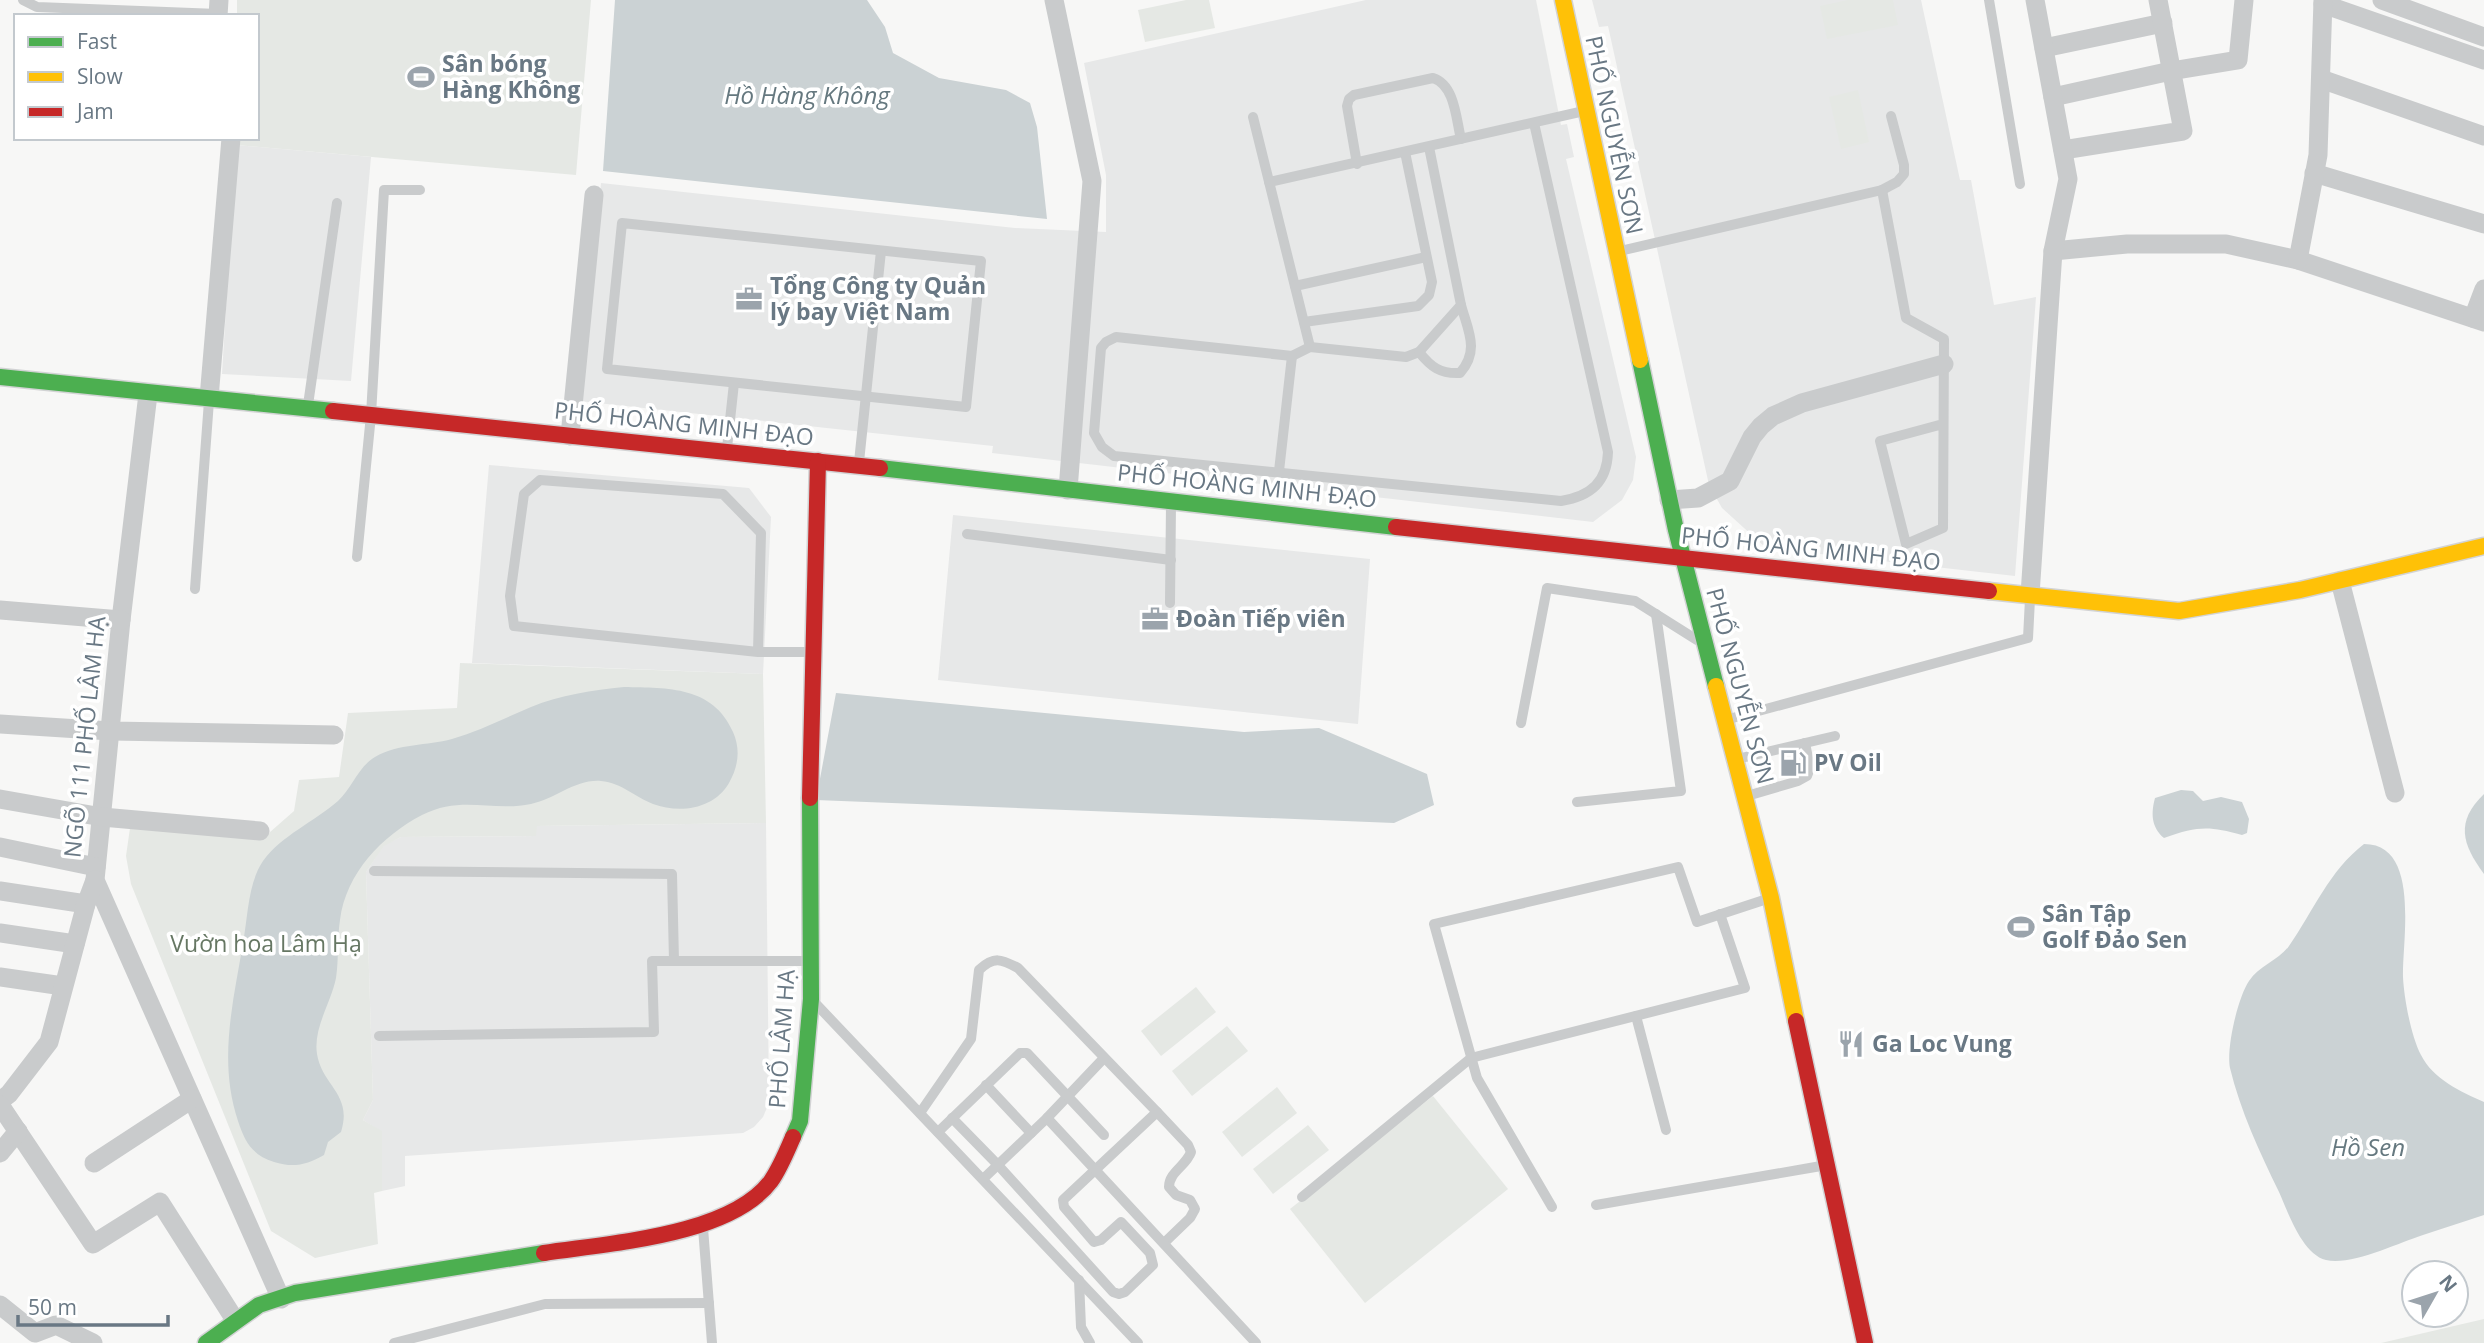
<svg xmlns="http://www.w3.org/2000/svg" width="2484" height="1343" viewBox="0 0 2484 1343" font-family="'Open Sans',sans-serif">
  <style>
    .built { fill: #e7e8e8 }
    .green { fill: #e5e8e4 }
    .water { fill: #cbd2d4 }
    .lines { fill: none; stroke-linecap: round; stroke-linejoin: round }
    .fast-casing { stroke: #d2d3d4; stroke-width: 19 }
    .slow-casing { stroke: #d2d3d4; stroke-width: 19 }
    .jam-casing { stroke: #d2d3d4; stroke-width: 19 }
    .lane { stroke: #c9cbcc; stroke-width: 10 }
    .street { stroke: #c9cbcc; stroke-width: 19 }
    .fast { stroke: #4caf50; stroke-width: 16 }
    .slow { stroke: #ffc107; stroke-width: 16 }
    .jam { stroke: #c62828; stroke-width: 16 }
    .labels { text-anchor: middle; stroke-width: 7; stroke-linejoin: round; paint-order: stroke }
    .poi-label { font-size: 23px; font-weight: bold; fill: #697884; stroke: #fff; text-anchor: start }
    .street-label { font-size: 23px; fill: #697884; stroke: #fff }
    .park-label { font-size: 23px; fill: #667763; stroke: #fff }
    .water-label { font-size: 24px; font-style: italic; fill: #65787f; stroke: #fff }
  </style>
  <rect width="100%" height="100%" fill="#f7f7f6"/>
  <g class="built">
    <polygon points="1366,0 1536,0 1561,125 1567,124 1574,157 1566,159 1636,457 1633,480 1622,500 1593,522 992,453 993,446 579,401 601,183 1015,228 1106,232 1106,175 1084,63"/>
    <polygon points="1592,0 1921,0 1960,180 1971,180 1994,305 2036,297 2015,576 1766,548 1722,508 1709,485 1608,26 1599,27"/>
    <polygon points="236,145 371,157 351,381 222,374"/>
    <polygon points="489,465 749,488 771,517 763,674 472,663"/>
    <polygon points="953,515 1370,559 1358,724 938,680"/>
    <polygon points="766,823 769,1103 763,1117 754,1127 743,1133 405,1156 405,1186 382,1191 382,1132 363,1120 373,1100 366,872 384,845 401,837 536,836 536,826"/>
  </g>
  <g class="green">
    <polygon points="237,0 591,0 576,175 236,145 236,138 257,138 257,16 237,16"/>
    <polygon points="1186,0 1209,0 1215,28 1145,42 1138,10"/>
    <polygon points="1848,0 1893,0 1898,25 1827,39 1820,6"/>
    <polygon points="1858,90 1869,142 1841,149 1829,97"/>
    <polygon points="460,663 763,674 766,823 537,826 536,836 401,837 384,846 366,872 373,1100 363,1120 382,1131 382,1191 374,1193 378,1244 315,1258 271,1231 131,884 126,856 130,828 261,840 294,811 299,780 339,777 348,713 457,708"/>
    <polygon points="1196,987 1216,1012 1161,1056 1141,1031"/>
    <polygon points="1227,1026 1248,1051 1192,1096 1172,1071"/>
    <polygon points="1277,1087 1297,1113 1242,1157 1222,1132"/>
    <polygon points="1433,1096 1508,1189 1365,1303 1290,1209"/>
    <polygon points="1308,1125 1329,1150 1273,1194 1253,1169"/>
    <polygon points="2484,1319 2484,1343 2381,1343"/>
  </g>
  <g class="water">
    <polygon points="615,0 867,0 885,27 893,53 939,78 1006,90 1030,103 1037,127 1047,219 603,171"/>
    <path d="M624,687C668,688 713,686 733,732C741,750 738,767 729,783C714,809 680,814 653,804C635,797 622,783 601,781C575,779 556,799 531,804C491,812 462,795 422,815C382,836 346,873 340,920C337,939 339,959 336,978C331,1003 313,1028 317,1054C322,1086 353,1094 341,1132L328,1142L324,1155C307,1165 293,1168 274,1162C252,1155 245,1142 238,1121C218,1061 233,1003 243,943C248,916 248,883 263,861C282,835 314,822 338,801C352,788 358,767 375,757C399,743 427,746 452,739C479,731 505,718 531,707C560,695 593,690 624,687Z"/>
    <polygon points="836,693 1244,732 1319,728 1427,774 1434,805 1394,823 816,800"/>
    <path d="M2181,790L2193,791L2203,801L2221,797L2242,802L2249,819L2247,833L2242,835C2209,826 2198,826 2164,838C2151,827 2151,813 2155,798Z"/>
    <path d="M2484,794V874C2462,844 2455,822 2484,794Z"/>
    <path d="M2364,844C2421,844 2402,941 2403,977C2404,998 2411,1036 2421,1055C2433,1079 2461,1092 2484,1102V1215C2464,1222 2443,1228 2423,1235C2398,1243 2351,1266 2326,1260C2302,1254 2288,1212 2279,1192C2260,1153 2240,1110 2230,1068C2226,1048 2238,997 2249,981C2259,966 2279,960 2289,946C2314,910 2329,871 2364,844Z"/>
  </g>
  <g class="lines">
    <defs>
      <g id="fast">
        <polyline points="1640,360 1676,530 1716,686"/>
        <polyline points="0,377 333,411"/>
        <polyline points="880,468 1396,527"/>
        <polyline points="793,1137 800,1121 811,999 810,798"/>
        <polyline points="206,1343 259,1305 295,1293 544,1253"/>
      </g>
      <g id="slow">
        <polyline points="1563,0 1640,360"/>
        <polyline points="1989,591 2179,611 2300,590 2484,546"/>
        <polyline points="1716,686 1771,898 1796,1021"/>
      </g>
      <g id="jam">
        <polyline points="333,411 880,468"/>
        <polyline points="1396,527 1989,591"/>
        <polyline points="810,798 818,461"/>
        <polyline points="1796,1021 1865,1343"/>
        <path d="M544,1253C609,1243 730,1236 771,1181C780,1168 787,1151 793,1137"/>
      </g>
    </defs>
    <use href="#fast" class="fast-casing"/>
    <use href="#slow" class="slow-casing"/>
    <use href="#jam" class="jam-casing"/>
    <g class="lane">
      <polyline points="23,0 37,7 218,14"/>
      <polyline points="1989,0 2020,184"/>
      <polyline points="1253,117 1310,347"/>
      <path d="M1429,147L1461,305L1419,352L1406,357L1310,347L1292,356L1116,337L1106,342L1101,348L1094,433L1102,447L1114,456L1561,501C1591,496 1607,482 1608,452L1534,123"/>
      <path d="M1357,164L1347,106L1349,99L1354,95L1433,78C1455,85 1456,119 1461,139"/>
      <polyline points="1269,182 1584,111"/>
      <polyline points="1882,190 1897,182 1904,174 1904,165 1891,116"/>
      <polygon points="622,223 981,261 966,407 607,369"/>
      <polyline points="1620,251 1882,190 1906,318 1944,339 1943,528 1906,544 1880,441 1943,424"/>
      <polyline points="1295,286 1426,257"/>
      <polyline points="1304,322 1418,306 1429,295 1432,282 1405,152"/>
      <path d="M1419,352C1431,367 1440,374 1460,373C1480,350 1468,331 1461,305"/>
      <polyline points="308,405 337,203"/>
      <polyline points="727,448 734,383"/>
      <polyline points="859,462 881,251"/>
      <polyline points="1279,471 1292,356"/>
      <polyline points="967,534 1171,560"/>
      <polyline points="357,557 371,415 384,190 420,190"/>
      <polyline points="195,589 209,401"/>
      <polyline points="1170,603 1171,504"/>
      <polyline points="758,652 761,533 723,494 540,480 524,494 510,596 514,626 758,652 813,652"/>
      <polyline points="1729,719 2028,638 2030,599"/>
      <polyline points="1521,723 1547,588 1635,601 1697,640"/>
      <polyline points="1737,759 1835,736"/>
      <polyline points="1747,796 1798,781 1807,776 1810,768 1805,743"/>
      <polyline points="1577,802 1681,791 1656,614"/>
      <polyline points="374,871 672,874 674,961"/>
      <polyline points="816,1004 1138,1343"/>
      <polyline points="1636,1016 1666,1130"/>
      <polyline points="379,1036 654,1032 652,961 810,961"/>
      <polyline points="986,1085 1031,1133"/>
      <path d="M1157,1112L1188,1145L1191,1152C1186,1166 1169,1172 1169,1187L1176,1195L1190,1200L1195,1209L1190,1218L1164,1243"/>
      <path d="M920,1113L971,1039L979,970C994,956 1001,959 1018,968L1157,1112L1063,1200L1064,1207L1094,1242L1101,1240L1121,1222L1150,1253L1153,1265L1125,1292L1119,1294L1113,1292L998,1165L952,1118"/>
      <polyline points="1047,1118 1104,1058"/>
      <polyline points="938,1132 1020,1053 1027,1053 1104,1135"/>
      <polyline points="983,1179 1047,1118 1256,1343"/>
      <polyline points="1302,1197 1471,1058 1745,988 1720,914"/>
      <polyline points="1596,1205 1821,1166"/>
      <polyline points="1552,1207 1477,1078 1434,924 1678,867 1697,922 1767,899"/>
      <polyline points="703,1228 712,1343"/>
      <polyline points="1079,1280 1081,1327 1090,1343"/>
      <polyline points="394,1343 545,1304 709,1303"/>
    </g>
    <g class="street">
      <polyline points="1054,0 1092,181 1068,490"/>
      <polyline points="2382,0 2484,37"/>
      <polyline points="2323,4 2484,60"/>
      <polyline points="218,16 219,0"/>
      <polyline points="2044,48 2163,23"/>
      <polyline points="2321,79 2484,136"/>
      <polyline points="2053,97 2171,71 2238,60 2244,0"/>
      <polyline points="2063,150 2183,131 2158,0"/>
      <polyline points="2314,173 2484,224"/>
      <polyline points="2053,251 2127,244 2226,244 2298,260 2484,322"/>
      <polyline points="2298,260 2318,155 2323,0"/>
      <polyline points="2473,318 2484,289"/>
      <polyline points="148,394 121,620 95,880 281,1299"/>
      <polyline points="209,398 231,138"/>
      <polyline points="570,436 594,195"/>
      <polyline points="1669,500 1698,498 1730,481 1752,437 1761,426 1773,416 1802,403 1944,364"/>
      <polyline points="2340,581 2395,793"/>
      <polyline points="2030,595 2053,251 2068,179 2035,0"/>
      <polyline points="0,610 121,620"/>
      <polyline points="0,724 111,731 334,735"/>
      <polyline points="0,799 102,817 260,831"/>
      <polyline points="0,847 96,867"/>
      <polyline points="0,891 86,904"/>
      <polyline points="0,933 75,944"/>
      <polyline points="0,977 63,986"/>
      <polyline points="0,1101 9,1094 49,1042 86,904 95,880"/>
      <polyline points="0,1105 93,1244 160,1202 235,1320"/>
      <polyline points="0,1153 18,1131"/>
      <polyline points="94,1163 192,1099"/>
      <polyline points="0,1305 35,1333 56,1325 93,1343"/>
    </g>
    <use href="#fast" class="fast"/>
    <use href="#slow" class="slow"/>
    <use href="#jam" class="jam"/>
  </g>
  <defs>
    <symbol id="stadium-bare" viewBox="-9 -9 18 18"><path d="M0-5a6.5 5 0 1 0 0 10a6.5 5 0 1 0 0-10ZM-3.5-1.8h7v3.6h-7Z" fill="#9ba4ac" stroke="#fff" stroke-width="2.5" paint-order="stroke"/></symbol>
    <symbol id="office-bare" viewBox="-9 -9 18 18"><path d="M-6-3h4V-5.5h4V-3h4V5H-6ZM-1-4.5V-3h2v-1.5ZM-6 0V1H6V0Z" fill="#9ba4ac" stroke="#fff" stroke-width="2.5" paint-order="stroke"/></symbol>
    <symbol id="fuel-bare" viewBox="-9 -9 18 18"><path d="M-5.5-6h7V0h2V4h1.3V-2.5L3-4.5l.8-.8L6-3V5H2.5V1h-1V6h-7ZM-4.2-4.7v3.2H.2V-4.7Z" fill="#9ba4ac" stroke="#fff" stroke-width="2.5" paint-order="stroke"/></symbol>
    <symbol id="restaurant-bare" viewBox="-9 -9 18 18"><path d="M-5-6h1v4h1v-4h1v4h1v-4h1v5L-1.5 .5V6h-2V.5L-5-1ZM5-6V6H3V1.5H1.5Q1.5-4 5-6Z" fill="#9ba4ac" stroke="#fff" stroke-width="2.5" paint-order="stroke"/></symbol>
  </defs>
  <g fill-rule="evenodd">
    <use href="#stadium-bare" x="402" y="58" width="38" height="38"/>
    <use href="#office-bare" x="730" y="280" width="38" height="38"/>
    <use href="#office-bare" x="1136" y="600" width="38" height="38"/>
    <use href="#fuel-bare" x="1774" y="744" width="38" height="38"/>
    <use href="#stadium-bare" x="2002" y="908" width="38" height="38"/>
    <use href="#restaurant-bare" x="1832" y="1025" width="38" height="38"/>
  </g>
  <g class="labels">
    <g class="poi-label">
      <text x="442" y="72">Sân bóng<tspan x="442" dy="26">Hàng Không</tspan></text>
      <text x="770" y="294">Tổng Công ty Quản<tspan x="770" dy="26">lý bay Việt Nam</tspan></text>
      <text x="1176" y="627">Đoàn Tiếp viên</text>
      <text x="1814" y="771">PV Oil</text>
      <text x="2042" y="922">Sân Tập<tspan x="2042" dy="26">Golf Đảo Sen</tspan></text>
      <text x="1872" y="1052">Ga Loc Vung</text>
    </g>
    <g class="street-label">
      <text transform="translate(1614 135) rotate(78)" y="8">PHỐ NGUYỄN SƠN</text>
      <text transform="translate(684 424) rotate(6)" y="8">PHỐ HOÀNG MINH ĐẠO</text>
      <text transform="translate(1247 486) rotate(6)" y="8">PHỐ HOÀNG MINH ĐẠO</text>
      <text transform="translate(1811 549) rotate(6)" y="8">PHỐ HOÀNG MINH ĐẠO</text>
      <text transform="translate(1740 686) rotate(75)" y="8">PHỐ NGUYỄN SƠN</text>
      <text transform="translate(85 737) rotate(-84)" y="8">NGÕ 111 PHỐ LÂM HẠ</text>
      <text transform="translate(782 1039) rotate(-86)" y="8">PHỐ LÂM HẠ</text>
    </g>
    <g class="park-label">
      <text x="266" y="952">Vườn hoa Lâm Hạ</text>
    </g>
    <g class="water-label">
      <text x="807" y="104">Hồ Hàng Không</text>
      <text x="2368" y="1156">Hồ Sen</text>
    </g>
  </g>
  <rect x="14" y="14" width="245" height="126" fill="#ffffff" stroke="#c3c9ce" stroke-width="2"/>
  <rect x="28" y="37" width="35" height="10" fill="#4caf50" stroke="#c3c9ce" stroke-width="2"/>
  <text x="77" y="49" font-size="21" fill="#697884">Fast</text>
  <rect x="28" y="72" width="35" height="10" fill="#ffc107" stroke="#c3c9ce" stroke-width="2"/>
  <text x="77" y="84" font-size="21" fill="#697884">Slow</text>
  <rect x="28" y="107" width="35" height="10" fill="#c62828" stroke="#c3c9ce" stroke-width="2"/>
  <text x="77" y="119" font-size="21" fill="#697884">Jam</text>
  <g transform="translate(2435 1294) rotate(51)"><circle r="33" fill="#ffffff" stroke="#c3c9ce" stroke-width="2"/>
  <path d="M0-5L12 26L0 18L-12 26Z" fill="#9ba4ac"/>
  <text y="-10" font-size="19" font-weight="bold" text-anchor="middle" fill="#697884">N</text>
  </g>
  <path d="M18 1315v10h150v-10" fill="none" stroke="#697884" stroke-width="3.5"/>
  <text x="28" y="1315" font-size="21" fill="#697884" stroke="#ffffff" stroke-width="5" paint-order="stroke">50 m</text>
</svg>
